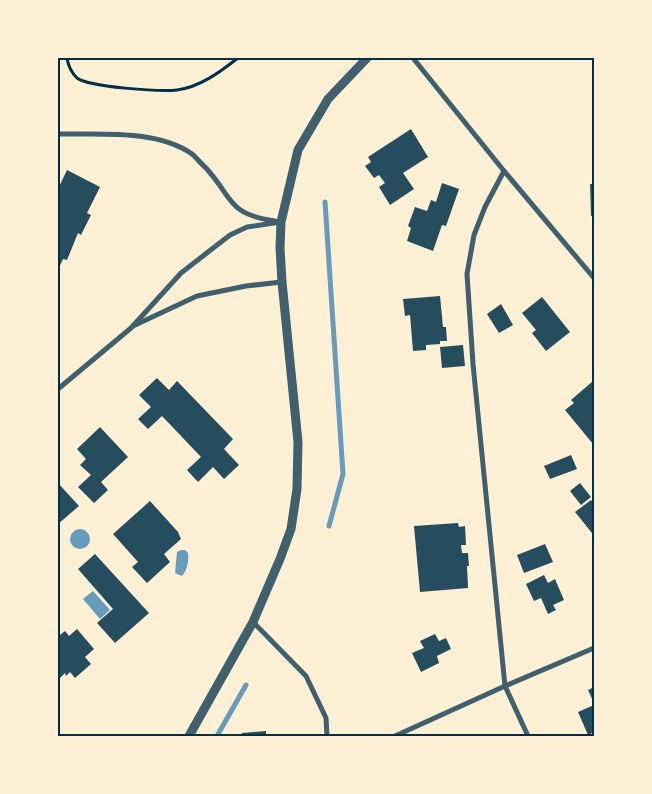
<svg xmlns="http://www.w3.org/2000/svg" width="652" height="794" viewBox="0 0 652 794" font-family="'Crimson Pro',serif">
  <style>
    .water { fill: #669bbc }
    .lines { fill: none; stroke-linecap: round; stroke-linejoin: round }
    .stream { stroke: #669bbc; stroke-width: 5 }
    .building { fill: #264d5e }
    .path { stroke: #003049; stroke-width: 3 }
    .minor { stroke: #3f606c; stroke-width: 5 }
    .tertiary { stroke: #3f606c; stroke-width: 9 }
    .neatline { fill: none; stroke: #003049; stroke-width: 2 }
  </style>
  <rect width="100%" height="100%" fill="#fdf0d5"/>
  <g class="water">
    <circle cx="80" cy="539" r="10"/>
    <path d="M181,550H185L188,553C189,560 187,571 182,576L175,573L177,552Z"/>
    <polygon points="93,591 110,610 100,619 83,599"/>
  </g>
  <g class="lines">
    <g class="stream">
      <polyline points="325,202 343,474 329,526"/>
      <polyline points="217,736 246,685"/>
    </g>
  </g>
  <g class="building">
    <polygon points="411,129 428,157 403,173 414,189 390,205 379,187 385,183 379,175 374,178 365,166 371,162 368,157"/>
    <polygon points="67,170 100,187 87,213 91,215 81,235 78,233 67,260 63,259 58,270 58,189"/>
    <polygon points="442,183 459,189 446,226 442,225 433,251 407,241 411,228 408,226 415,207 427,211 431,200 436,202"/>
    <polygon points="590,184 594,184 594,216 591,216"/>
    <polygon points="440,296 443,327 446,327 447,341 440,341 440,344 426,345 426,350 413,351 410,315 405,316 403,299"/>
    <polygon points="542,297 570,332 546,351 532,333 536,330 522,313"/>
    <polygon points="501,304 513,325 499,333 487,314"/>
    <polygon points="463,345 465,366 442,368 440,347"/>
    <polygon points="157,378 169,390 177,381 233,439 224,449 239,465 224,479 213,467 198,482 187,470 201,457 162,416 148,429 138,419 151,407 139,395"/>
    <polygon points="593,381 594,384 594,442 593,444 565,410 574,403 571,400"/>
    <polygon points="100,427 128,457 101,482 108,490 94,503 78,487 91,475 80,465 86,459 77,449"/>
    <polygon points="571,455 577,469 550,479 544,466"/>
    <polygon points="58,483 79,506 58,524"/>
    <polygon points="580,483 591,497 581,505 570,491"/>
    <polygon points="591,500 594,504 594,531 592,533 575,512"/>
    <polygon points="150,501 178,532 181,539 164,554 170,562 147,583 132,567 138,562 113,534"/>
    <polygon points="458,523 459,527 465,526 466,545 461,545 462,553 468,553 469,566 467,566 468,588 420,592 414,526"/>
    <polygon points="545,544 553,562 524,573 517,555"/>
    <polygon points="95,554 149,613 115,643 97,623 113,609 78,569"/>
    <polygon points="544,575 548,583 555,579 564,600 553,605 556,610 548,614 541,598 534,601 526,584"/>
    <polygon points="77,629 94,649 85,657 91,664 75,678 70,672 66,676 65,673 58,680 58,632 60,635 65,631 69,636"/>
    <polygon points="435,634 439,641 446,638 451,649 437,656 439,663 421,672 412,653 424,648 420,641"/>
    <polygon points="594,687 594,703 588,690"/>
    <polygon points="594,705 594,732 588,735 578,712"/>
    <polygon points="266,731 266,736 242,736 242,733"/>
  </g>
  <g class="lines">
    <path class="path" d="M67,58C68,65 72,73 77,78C88,87 161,92 177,90C200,87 220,72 238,58"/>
    <g class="minor">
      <polyline points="413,58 504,171 594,278"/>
      <path d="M58,134C100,135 156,129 192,154C197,158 201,164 206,168C234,199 227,214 275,221"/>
      <polyline points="504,171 485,207 474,235 467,274 473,364 505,686 528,736"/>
      <polyline points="133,326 197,296 246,286 282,282"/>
      <polyline points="58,389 131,328 181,273 230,235 247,227 281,222"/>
      <polyline points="253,622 306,676 326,718 327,736"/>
      <polyline points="395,736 505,686 594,648"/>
    </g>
    <polyline class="tertiary" points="189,736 253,622 280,559 291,529 297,489 298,442 282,282 280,248 281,222 298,150 328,99 367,58"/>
  </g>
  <rect width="652" height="794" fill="none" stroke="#fdf0d5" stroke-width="118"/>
  <rect x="59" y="59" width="534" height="676" class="neatline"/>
</svg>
